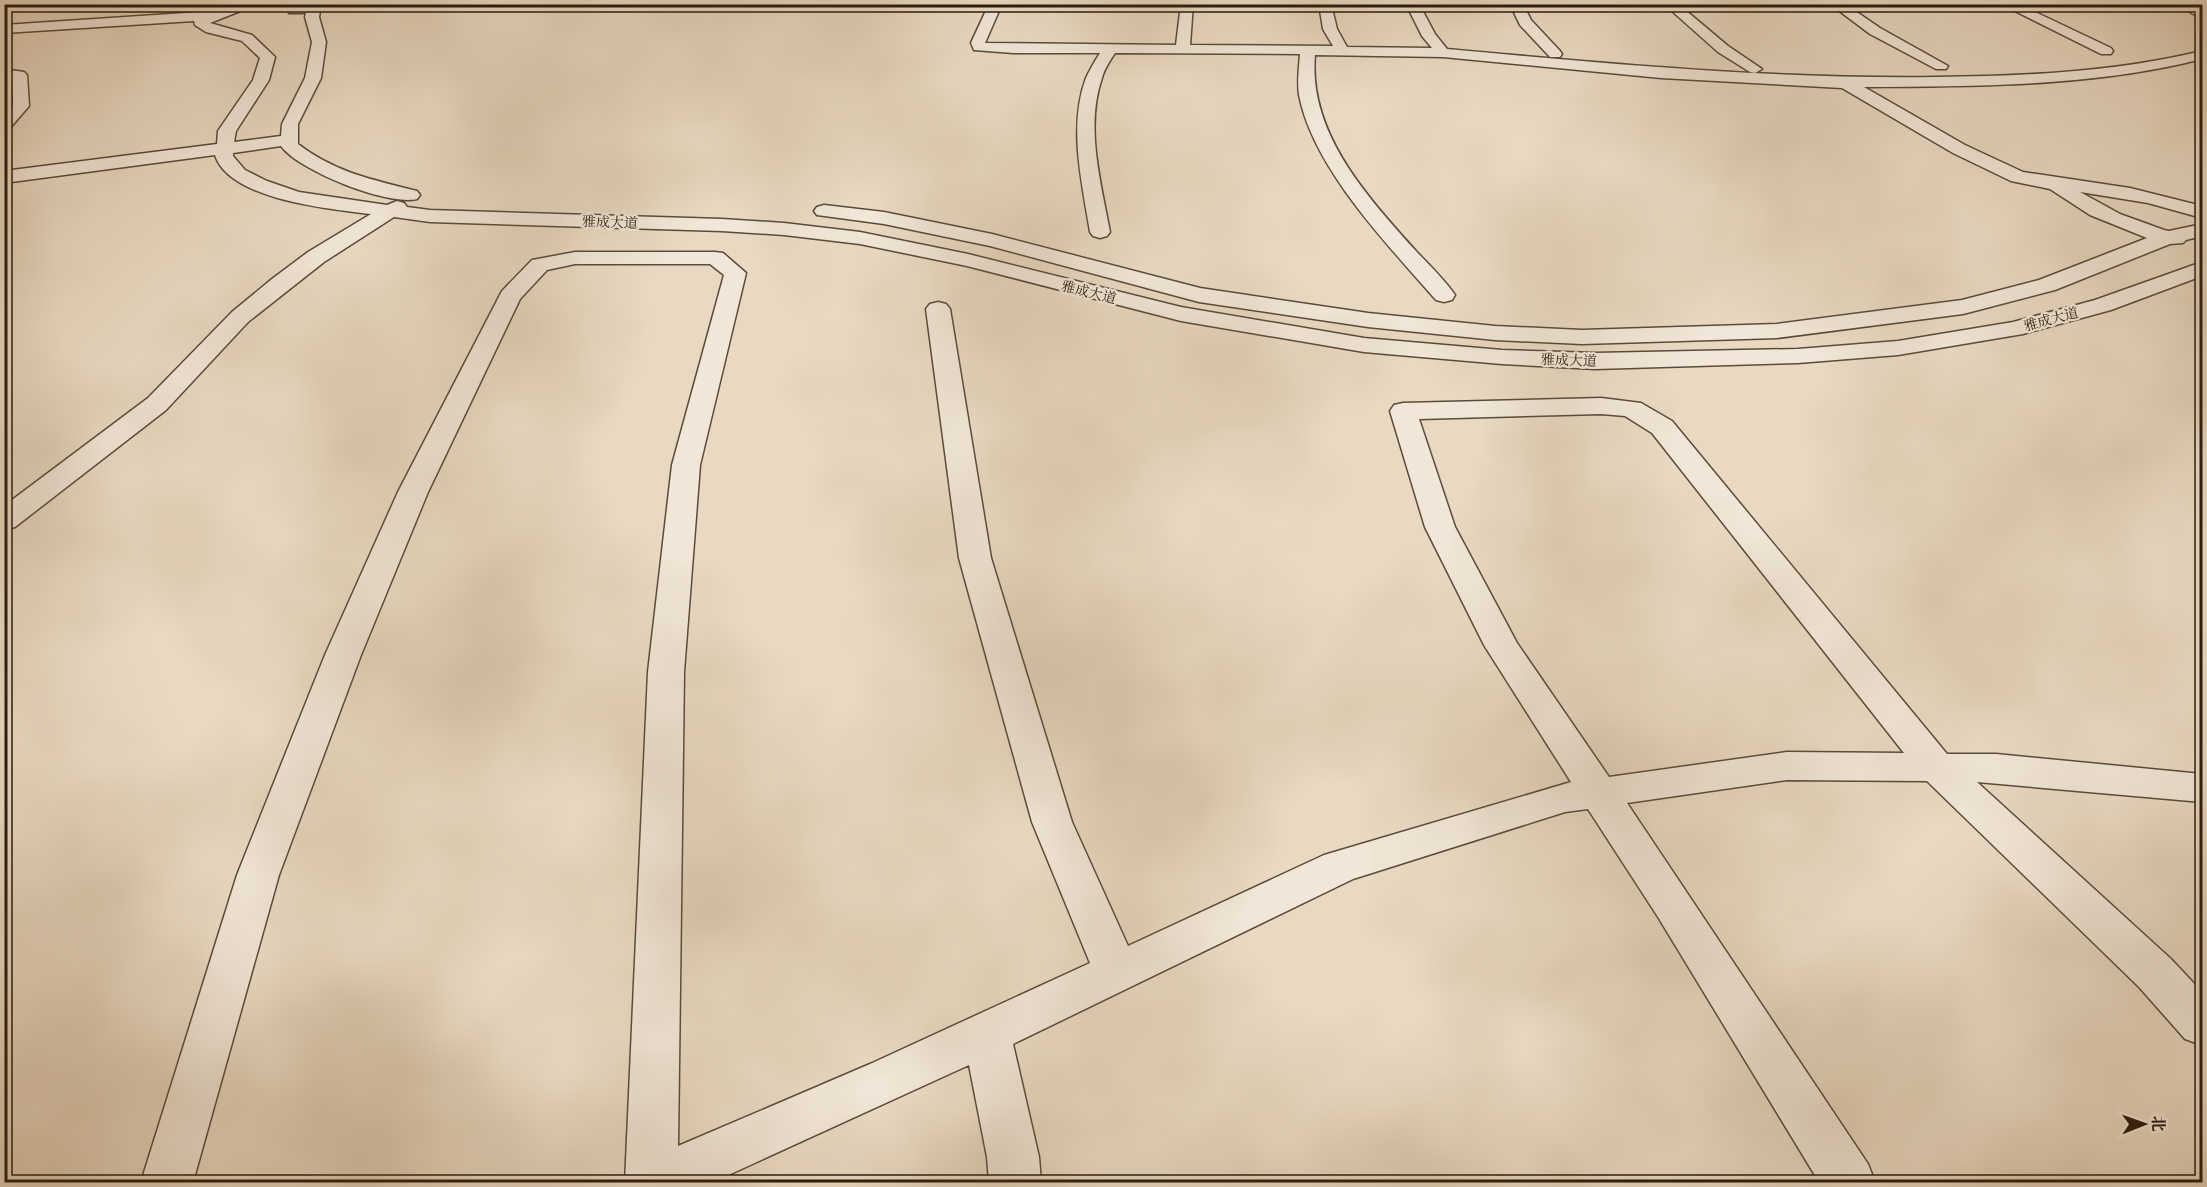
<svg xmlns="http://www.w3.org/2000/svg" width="2207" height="1187" viewBox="0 0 2207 1187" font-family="'Libre Caslon Text','Noto Serif SC',serif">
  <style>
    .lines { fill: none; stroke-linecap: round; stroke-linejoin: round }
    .minor-casing { stroke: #594c3b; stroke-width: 3 }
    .minor { fill: #f1e6d7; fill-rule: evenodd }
    .labels { text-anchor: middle; stroke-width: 4.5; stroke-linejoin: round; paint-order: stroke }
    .far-street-label { font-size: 14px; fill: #291d0e; stroke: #f1e6d7 }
  </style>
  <rect width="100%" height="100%" fill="#e9d9c2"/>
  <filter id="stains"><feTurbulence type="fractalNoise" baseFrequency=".00333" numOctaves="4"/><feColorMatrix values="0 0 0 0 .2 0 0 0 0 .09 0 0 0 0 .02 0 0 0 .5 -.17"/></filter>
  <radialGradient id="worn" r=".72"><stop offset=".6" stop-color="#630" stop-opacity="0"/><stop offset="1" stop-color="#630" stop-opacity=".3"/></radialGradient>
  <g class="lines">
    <defs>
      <g id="minor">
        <path d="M235,4H258L210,23L252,35L275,57L269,80L236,131L234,142L281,136L282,124L305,78L312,42L305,17L306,13H289V8L282,4H365L359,8L320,11L319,17L326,42L321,78L298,124V144C334,172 373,180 417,191L420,195L417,199C388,206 299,171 281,146L233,153V156L245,170L267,181L299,192L387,205L397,201L404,203L407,207L430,210L722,219L784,223L860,232L968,254L1181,307L1364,338L1502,350L1595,353L1798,349L1898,341L2013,322L2095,300L2202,262V276L2111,310L2023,334L1898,355L1798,363L1595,369L1502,364L1364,352L1181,321L967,266L860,244L784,235L722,231L430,222L394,217L324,262L248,322L166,410L15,527L4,530V506L148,398L232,312L272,279L308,252L371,214C331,209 229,200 215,155L4,183V171L217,144L218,131L253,80L260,58L242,41L206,32L195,25L194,21L4,33V25L216,11Z"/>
        <path d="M989,4H1002L985,43L1176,45L1181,4H1193L1190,45L1333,46L1323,29L1319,4H1331L1337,29L1347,47L1432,48L1422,36L1406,4H1419L1435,34L1447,49C1610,64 1773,79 1936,77C2026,76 2115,72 2202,51V59C2092,87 1978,86 1864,87L1965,145L2023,172L2130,188L2202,206V218L2148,203L2080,192L2120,214L2164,230L2169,231L2202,224V236L2186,240L2183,243L2170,244L2055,290L1963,314L1777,338L1582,344L1495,340L1368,327L1199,302L990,246L884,224L817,215L814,211L817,207L824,205L884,212L992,234L1200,288L1368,313L1495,326L1582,330L1777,324L1962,300L2039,280L2147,238L2090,215L2050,189L2011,181L1953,153L1842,88L1661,78L1443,57L1315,55C1308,133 1367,196 1415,250C1429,265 1444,279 1455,295L1452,300L1444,302L1436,300C1388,245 1313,168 1299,95C1297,82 1299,68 1300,54L1115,53C1110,61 1104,69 1102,78C1085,127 1101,183 1110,232L1107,236L1100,238L1093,236L1090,232C1082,183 1068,126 1086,78C1090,69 1095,61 1100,53H1013L974,50L971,43Z"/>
        <polygon points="1510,4 1523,4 1531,20 1560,51 1562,54 1560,57 1550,57 1520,25"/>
        <polygon points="1664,4 1678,4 1728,46 1762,69 1755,73 1750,72 1718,52"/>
        <polygon points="1830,4 1845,4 1880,28 1948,66 1946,69 1936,69 1870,34"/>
        <polygon points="2001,4 2018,4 2111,48 2113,51 2111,54 2101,54"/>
        <polygon points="2176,4 2192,4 2202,10 2202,19"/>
        <polygon points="4,69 24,72 27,75 29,106 10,128 4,129 4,114 13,105 12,79 4,78"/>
        <path d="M575,252H715L723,253L746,273L700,465L684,672L678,1146L870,1064L1090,963L1032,822L959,558L926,309L930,304L938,302L946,304L950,309L991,558L1072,822L1128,946L1324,855L1571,782L1484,645L1425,527L1390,411L1394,405L1403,403L1601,398L1641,403L1672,421L1947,754H1996L2202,774V802L1977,782L2171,959L2202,992V1045L2185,1039L2139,987L1927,781L1787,780L1627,803L1868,1164L1875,1182H1819L1658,917L1588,809L1565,812L1353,879L1013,1044L1039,1157L1041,1182H989L987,1157L969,1065L713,1182H625L648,672L672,465L724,275L710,264H575L547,270L520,299L428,492L361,655L279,875L193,1182H141L237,875L325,655L398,492L502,291L532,260ZM1601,414L1625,416L1652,433L1904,753L1787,752L1609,777L1517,643L1455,527L1419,419Z"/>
      </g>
    </defs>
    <use href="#minor" class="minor-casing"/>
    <use href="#minor" class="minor"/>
  </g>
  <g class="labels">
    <g class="far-street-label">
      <text transform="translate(610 222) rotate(2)" y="5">雅成大道</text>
      <text transform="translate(1089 292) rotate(14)" y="5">雅成大道</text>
      <text transform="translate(2051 319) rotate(-15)" y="5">雅成大道</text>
      <text transform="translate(1569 360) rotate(2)" y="5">雅成大道</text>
    </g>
  </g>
  <rect width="2207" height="1187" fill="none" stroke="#e9d9c2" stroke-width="24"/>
  <rect x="6" y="6" width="2195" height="1175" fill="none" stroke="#291d0e" stroke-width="3"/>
  <rect x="12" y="12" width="2183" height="1163" fill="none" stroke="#291d0e" stroke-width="1.5"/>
  <g transform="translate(2144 1124) rotate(89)" stroke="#f1e6d7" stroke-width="4.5" paint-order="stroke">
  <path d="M0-4.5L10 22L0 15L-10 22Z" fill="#291d0e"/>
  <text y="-9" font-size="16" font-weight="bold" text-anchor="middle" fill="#291d0e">北</text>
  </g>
  <rect width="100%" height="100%" filter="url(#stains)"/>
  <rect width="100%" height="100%" fill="url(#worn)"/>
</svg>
